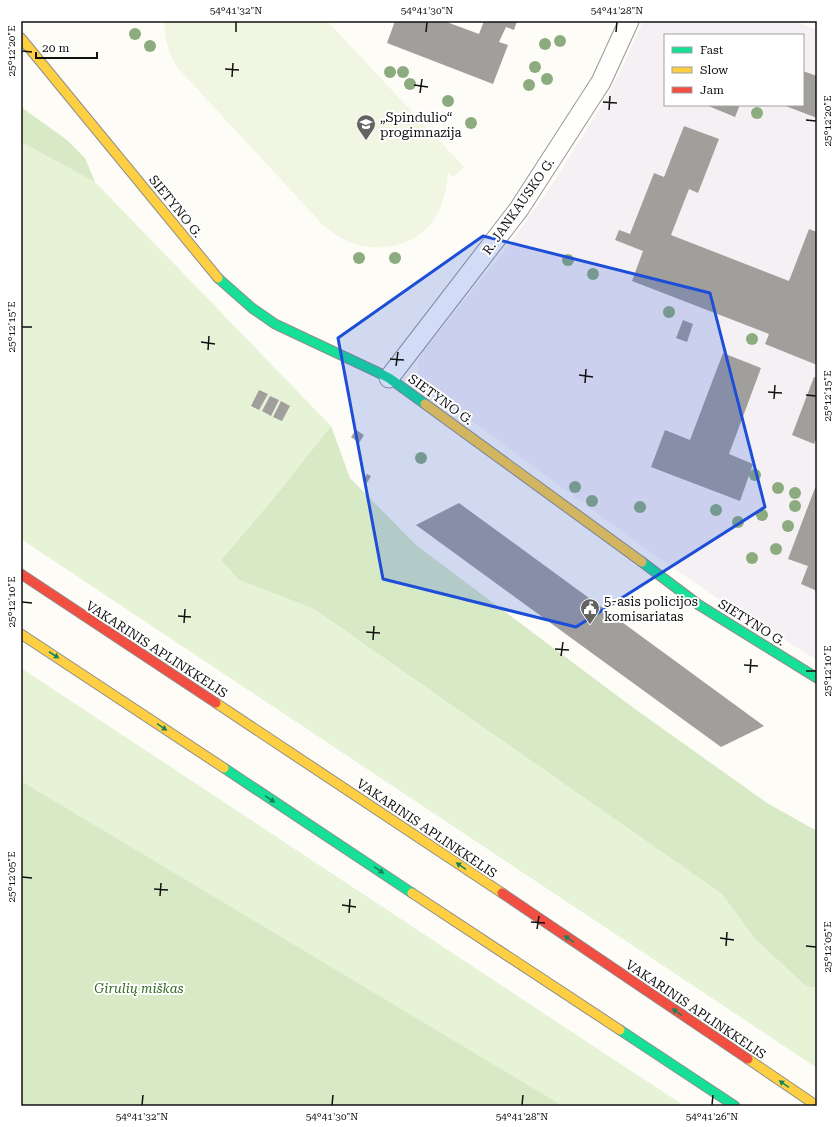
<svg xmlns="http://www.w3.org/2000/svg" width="838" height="1127" viewBox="0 0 838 1127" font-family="'Roboto Serif',serif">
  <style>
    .industrial { fill: #f5f0f3; fill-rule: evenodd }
    .green { fill: #e7f3d7 }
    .forest { fill: #d8eac5 }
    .pitch { fill: #f0f6e1 }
    .building { fill: #a19f9c }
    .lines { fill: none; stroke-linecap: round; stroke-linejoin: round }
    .street-casing { stroke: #979795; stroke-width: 21 }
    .fast-casing { stroke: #8e8d8b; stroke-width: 11 }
    .slow-casing { stroke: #8e8d8b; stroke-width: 11 }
    .jam-casing { stroke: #8e8d8b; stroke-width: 11 }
    .street { stroke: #fffffe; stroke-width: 19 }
    .fast { stroke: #16e098; stroke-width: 9 }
    .slow { stroke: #ffcf43; stroke-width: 9 }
    .jam { stroke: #f24e42; stroke-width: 9 }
    .tree { fill: #8cac80 }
    .oneway { fill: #14835b }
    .marked { fill: #1d4ed8; fill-opacity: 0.2; stroke: #1d4ed8; stroke-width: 3; stroke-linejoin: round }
    .ticks { fill: none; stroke: #111; stroke-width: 1.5 }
    .labels { text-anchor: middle; stroke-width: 4; stroke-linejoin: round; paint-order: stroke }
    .poi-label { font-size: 13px; fill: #111; stroke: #fff; text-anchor: start }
    .street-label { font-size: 13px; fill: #111; stroke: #fff }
    .park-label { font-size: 13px; font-style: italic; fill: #2f6b1f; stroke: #fff }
    .neatline { fill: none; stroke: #111; stroke-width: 1.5 }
    .ticks-label { font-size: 10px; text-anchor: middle; fill: #111 }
  </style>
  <rect width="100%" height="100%" fill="#fdfcf7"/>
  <path class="industrial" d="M643,21H794L817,30V660L717,598L639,544L422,384L419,377L418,360L424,350L512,241L555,180L600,108L620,72ZM665,35H803V105H665Z"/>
  <g class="green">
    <polygon points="21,142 95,182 331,426 273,499 221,560 239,580 314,609 722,894 755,939 806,986 817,988 817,1068 21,539"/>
    <polygon points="21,668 622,1065 685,1106 561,1106 21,781"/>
  </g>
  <g class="forest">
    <polygon points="21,107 67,140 85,158 95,182 21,142"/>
    <polygon points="331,426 350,478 416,545 635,709 767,803 817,831 817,988 806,986 755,939 722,894 314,609 239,580 221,560 273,499"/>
    <polygon points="21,781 561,1105 561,1106 21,1106"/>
  </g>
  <path class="pitch" d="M165,21H327L464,167L453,177L448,172C447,185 445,196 440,208C427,242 385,255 352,243C341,239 331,231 322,224L177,67C168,52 164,38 165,21Z"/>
  <g class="building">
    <polygon points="395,21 444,21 479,34 484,21 517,21 514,30 506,27 499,42 508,45 493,84 387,43"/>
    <polygon points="803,71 817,76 817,118 783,105 803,105"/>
    <polygon points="706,105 740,105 735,117"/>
    <polygon points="684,126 719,139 698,193 689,189 671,235 789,281 809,229 817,232 817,365 765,344 769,334 632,281 643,251 615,240 619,230 630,234 654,173 664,177"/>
    <polygon points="683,320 693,324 687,342 676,338"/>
    <polygon points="723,353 761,368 729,454 753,464 740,501 651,467 665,430 690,440"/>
    <polygon points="814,377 817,378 817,436 814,444 792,435"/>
    <polygon points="259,390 268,394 259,410 251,406"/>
    <polygon points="270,396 279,400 271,416 262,411"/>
    <polygon points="281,401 290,406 282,421 273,417"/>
    <polygon points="356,430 364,435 359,443 351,437"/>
    <polygon points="367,474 371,476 367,483 363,480"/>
    <polygon points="815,488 817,489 817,591 801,584 808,566 788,559"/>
    <polygon points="459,503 764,726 721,747 416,525"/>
  </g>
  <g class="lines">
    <defs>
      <polyline id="street" points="389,378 519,209 601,82 629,21"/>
      <g id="fast">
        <polyline points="218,278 252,308 275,324 375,371 389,378 425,404"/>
        <polyline points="642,562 699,605 817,678"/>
        <polyline points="224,768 412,893"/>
        <polyline points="620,1030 735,1106"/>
      </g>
      <g id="slow">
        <polyline points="21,38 218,278"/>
        <polyline points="425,404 642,562"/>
        <polyline points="21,634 224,768"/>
        <polyline points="216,703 502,893"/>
        <polyline points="412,893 620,1030"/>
        <polyline points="748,1059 817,1106"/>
      </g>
      <g id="jam">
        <polyline points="21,574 216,703"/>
        <polyline points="502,893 748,1059"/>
      </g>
    </defs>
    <use href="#street" class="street-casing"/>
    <use href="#fast" class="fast-casing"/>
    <use href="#slow" class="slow-casing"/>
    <use href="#jam" class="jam-casing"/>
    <use href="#street" class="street"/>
    <use href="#fast" class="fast"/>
    <use href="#slow" class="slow"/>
    <use href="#jam" class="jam"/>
  </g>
  <g class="tree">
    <circle cx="135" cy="34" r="6"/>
    <circle cx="560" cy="41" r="6"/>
    <circle cx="545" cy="44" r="6"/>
    <circle cx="150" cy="46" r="6"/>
    <circle cx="535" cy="67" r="6"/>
    <circle cx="390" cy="72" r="6"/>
    <circle cx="403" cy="72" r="6"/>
    <circle cx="547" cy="79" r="6"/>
    <circle cx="410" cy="84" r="6"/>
    <circle cx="529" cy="85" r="6"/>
    <circle cx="448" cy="101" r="6"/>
    <circle cx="757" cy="113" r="6"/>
    <circle cx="471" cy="123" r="6"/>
    <circle cx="359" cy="258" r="6"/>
    <circle cx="395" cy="258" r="6"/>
    <circle cx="568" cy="260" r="6"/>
    <circle cx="593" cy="274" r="6"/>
    <circle cx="669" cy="312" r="6"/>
    <circle cx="752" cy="339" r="6"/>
    <circle cx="421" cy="458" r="6"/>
    <circle cx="755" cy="475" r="6"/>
    <circle cx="575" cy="487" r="6"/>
    <circle cx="778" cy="488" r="6"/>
    <circle cx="795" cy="493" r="6"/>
    <circle cx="592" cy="501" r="6"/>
    <circle cx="795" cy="506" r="6"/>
    <circle cx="640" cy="507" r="6"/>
    <circle cx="716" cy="510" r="6"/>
    <circle cx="762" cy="515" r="6"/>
    <circle cx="738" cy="522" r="6"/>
    <circle cx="788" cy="526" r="6"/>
    <circle cx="776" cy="549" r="6"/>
    <circle cx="752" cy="558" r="6"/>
  </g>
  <defs><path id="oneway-solid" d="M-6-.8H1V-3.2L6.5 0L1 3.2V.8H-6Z"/></defs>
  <g class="oneway">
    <use href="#oneway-solid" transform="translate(54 655) rotate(33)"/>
    <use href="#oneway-solid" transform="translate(162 727) rotate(34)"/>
    <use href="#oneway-solid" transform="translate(270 799) rotate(34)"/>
    <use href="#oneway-solid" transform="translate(461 866) rotate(-146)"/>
    <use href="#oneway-solid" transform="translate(379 870) rotate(34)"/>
    <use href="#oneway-solid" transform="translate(569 939) rotate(-146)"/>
    <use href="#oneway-solid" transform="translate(677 1012) rotate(-146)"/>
    <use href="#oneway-solid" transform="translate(784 1084) rotate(-146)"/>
  </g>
  <path class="marked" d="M483,236L710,293L765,507L576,627L383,579L338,338Z"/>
  <path class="ticks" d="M236,32V22M426,32L427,22M616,32L617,22M22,51L32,52M225,69L239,70M232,77L233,63M414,85L428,87M420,93L422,79M603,102L617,103M609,110L610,96M806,120L816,121M22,327H32M201,342L215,344M208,350L209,336M390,359L404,360M396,366L398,352M579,375L593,377M585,383L586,369M768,392L782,393M806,395L816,396M774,399L775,385M22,602L32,603M178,616L191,617M184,623L185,609M366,632L380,633M373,640L374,626M555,649L569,650M561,656L563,642M744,665L758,666M806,671H816M750,673L751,659M22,877L32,878M154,889L168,890M160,896L161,883M342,905L356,907M349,913L350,899M531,922L545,923M537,929L539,916M720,938L734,940M726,946L727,932M806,946L816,947M142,1105L143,1095M332,1105L333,1095M522,1105L523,1095M712,1105L713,1095"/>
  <defs>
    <symbol id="school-pin" viewBox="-11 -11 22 30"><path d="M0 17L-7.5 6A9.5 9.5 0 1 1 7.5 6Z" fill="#646362" stroke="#fff"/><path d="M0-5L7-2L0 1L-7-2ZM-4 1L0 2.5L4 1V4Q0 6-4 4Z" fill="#fff"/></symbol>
    <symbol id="civic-pin" viewBox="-11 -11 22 30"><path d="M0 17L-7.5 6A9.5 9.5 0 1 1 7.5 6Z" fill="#646362" stroke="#fff"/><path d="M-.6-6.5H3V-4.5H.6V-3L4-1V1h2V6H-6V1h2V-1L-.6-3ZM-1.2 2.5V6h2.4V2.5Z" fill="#fff"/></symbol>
  </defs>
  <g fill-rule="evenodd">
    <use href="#school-pin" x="355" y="113" width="22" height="30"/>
    <use href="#civic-pin" x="579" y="597" width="22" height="30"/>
  </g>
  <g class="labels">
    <g class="poi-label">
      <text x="380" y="122">„Spindulio“<tspan x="380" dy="15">progimnazija</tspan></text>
      <text x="604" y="606">5-asis policijos<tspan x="604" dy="15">komisariatas</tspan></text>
    </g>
    <g class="street-label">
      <text transform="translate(176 206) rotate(51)" y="5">SIETYNO G.</text>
      <text transform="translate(518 206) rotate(-55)" y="5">R. JANKAUSKO G.</text>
      <text transform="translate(441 399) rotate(36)" y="5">SIETYNO G.</text>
      <text transform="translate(752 622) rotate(32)" y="5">SIETYNO G.</text>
      <text transform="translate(157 649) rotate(33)" y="5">VAKARINIS APLINKKELIS</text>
      <text transform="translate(427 828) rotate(34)" y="5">VAKARINIS APLINKKELIS</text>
      <text transform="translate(696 1009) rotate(34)" y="5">VAKARINIS APLINKKELIS</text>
    </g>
    <g class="park-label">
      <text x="139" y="993">Girulių miškas</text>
    </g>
  </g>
  <rect width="838" height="1127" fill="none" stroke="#ffffff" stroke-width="44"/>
  <rect x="664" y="34" width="140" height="72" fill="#ffffff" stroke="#a0a0a0"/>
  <rect x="672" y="47" width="20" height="6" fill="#16e098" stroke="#a0a0a0"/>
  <text x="700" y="54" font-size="12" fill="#111111">Fast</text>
  <rect x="672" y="67" width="20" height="6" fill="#ffcf43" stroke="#a0a0a0"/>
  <text x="700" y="74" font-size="12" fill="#111111">Slow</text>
  <rect x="672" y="87" width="20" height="6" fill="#f24e42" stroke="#a0a0a0"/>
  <text x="700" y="94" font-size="12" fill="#111111">Jam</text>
  <path d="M36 52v6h61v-6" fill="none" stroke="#111111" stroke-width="2"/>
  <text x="42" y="52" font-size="12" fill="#111111" stroke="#ffffff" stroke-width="3" paint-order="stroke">20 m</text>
  <rect x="22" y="22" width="794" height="1083" class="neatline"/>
  <g class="ticks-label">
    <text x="236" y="14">54°41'32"N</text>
    <text x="427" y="14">54°41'30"N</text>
    <text x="617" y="14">54°41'28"N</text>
    <text transform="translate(11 51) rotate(-90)" y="4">25°12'20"E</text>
    <text transform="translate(827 121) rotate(-90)" y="4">25°12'20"E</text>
    <text transform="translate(11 327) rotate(-90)" y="4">25°12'15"E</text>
    <text transform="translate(827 396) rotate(-90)" y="4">25°12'15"E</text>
    <text transform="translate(11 602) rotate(-90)" y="4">25°12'10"E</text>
    <text transform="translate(827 671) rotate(-90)" y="4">25°12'10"E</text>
    <text transform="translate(11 877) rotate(-90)" y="4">25°12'05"E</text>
    <text transform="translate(827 947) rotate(-90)" y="4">25°12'05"E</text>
    <text x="142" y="1120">54°41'32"N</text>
    <text x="332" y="1120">54°41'30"N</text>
    <text x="522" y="1120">54°41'28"N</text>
    <text x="712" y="1120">54°41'26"N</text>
  </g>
</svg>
